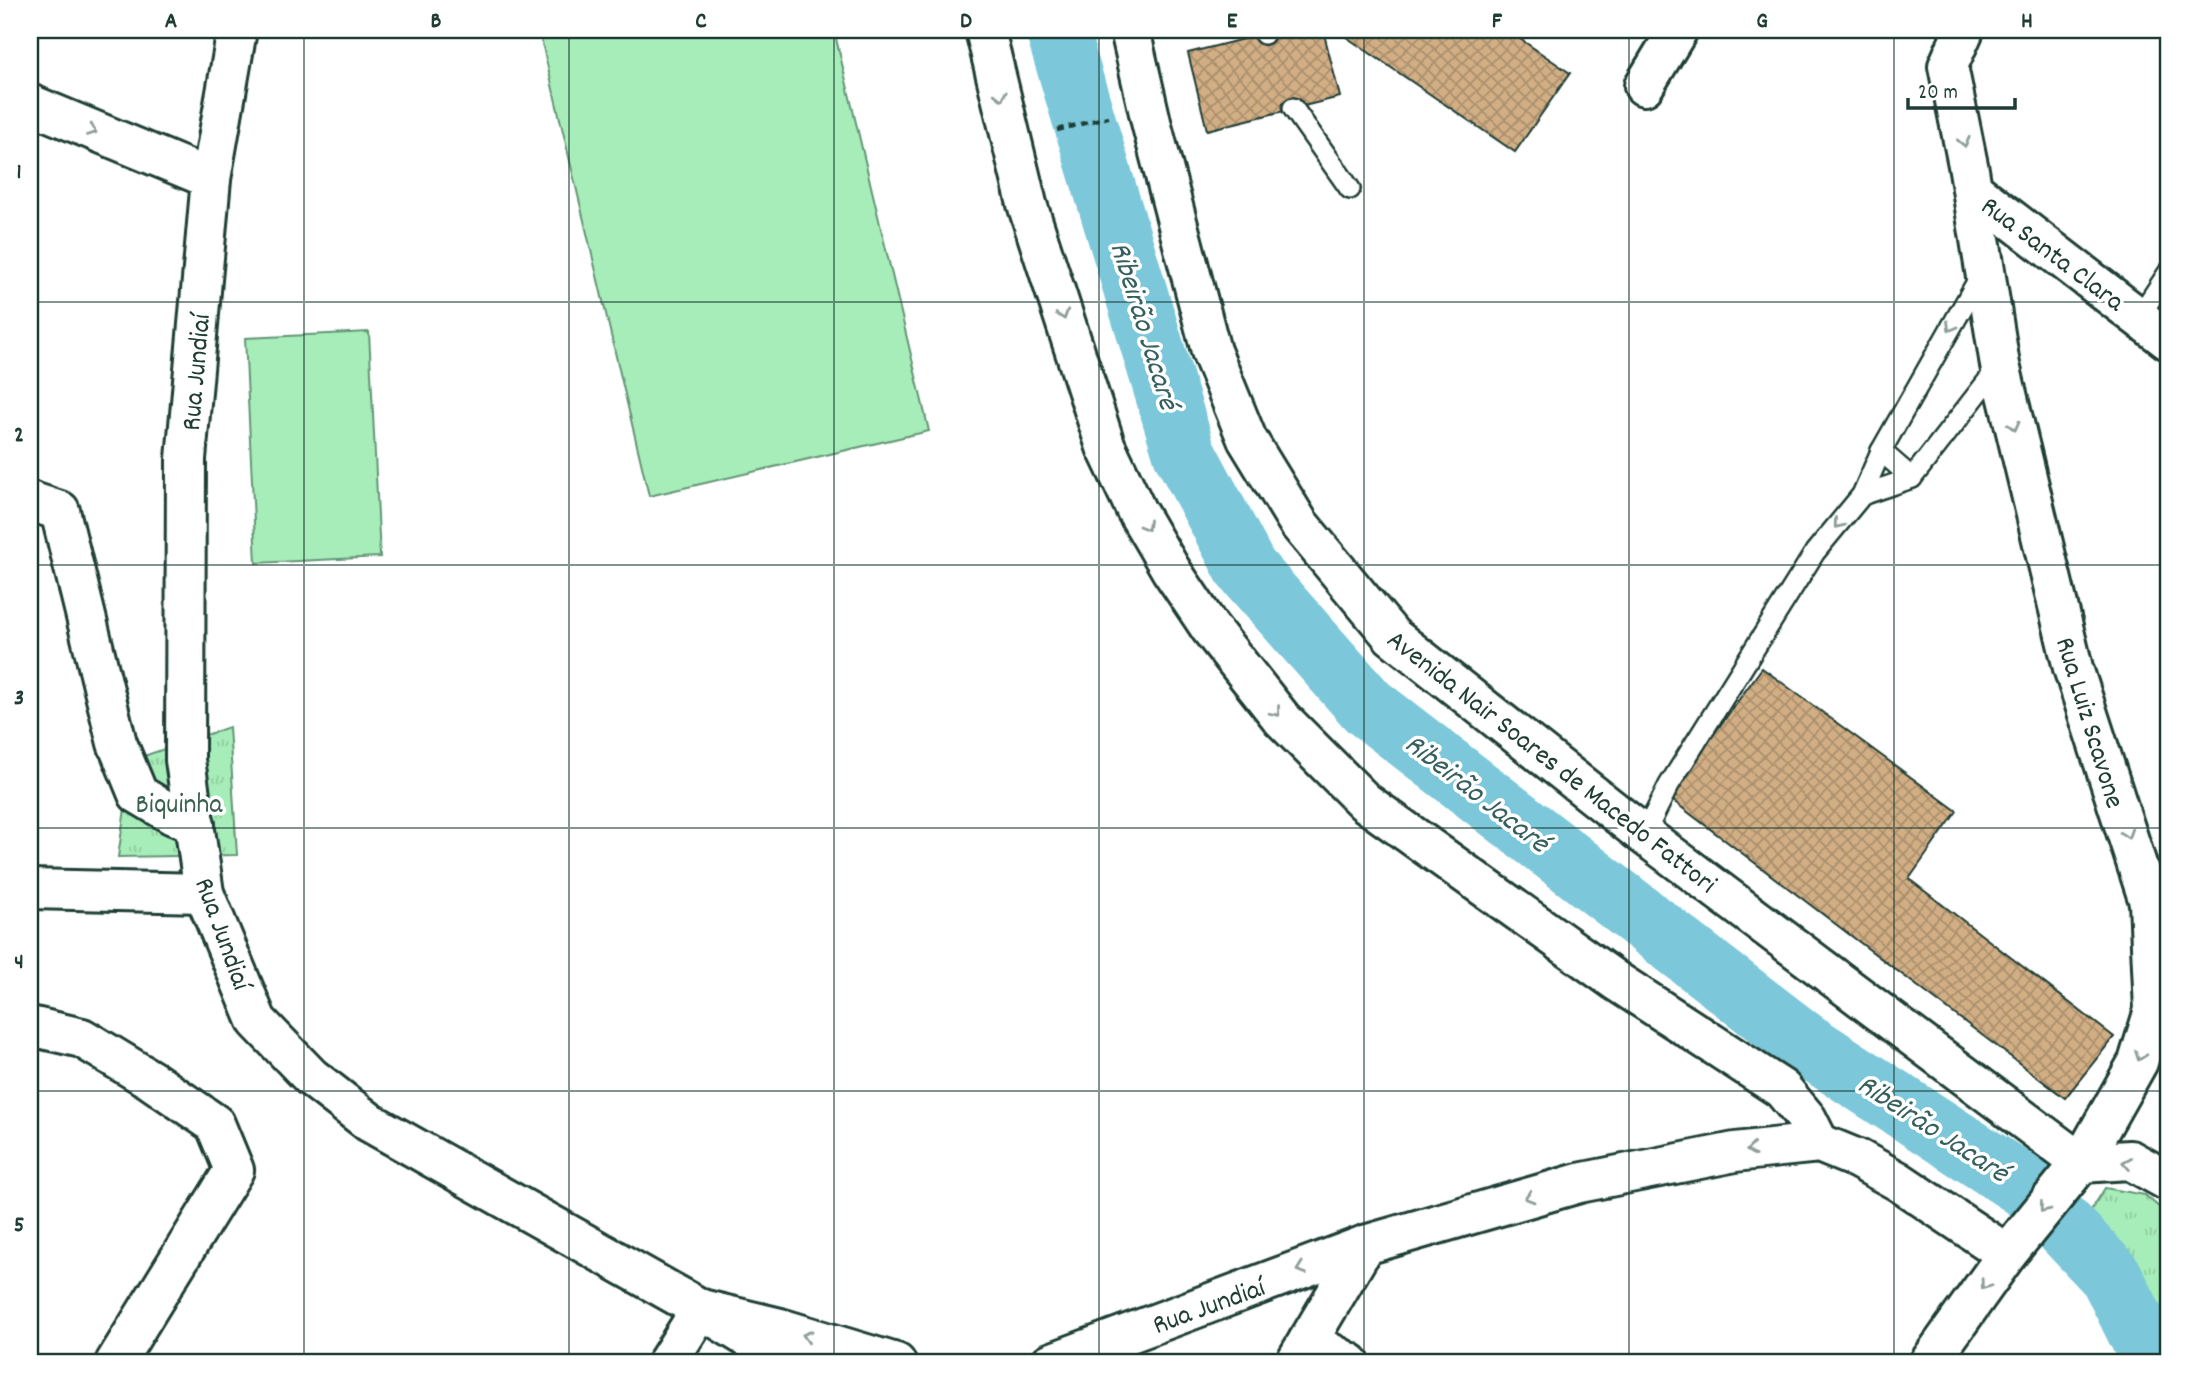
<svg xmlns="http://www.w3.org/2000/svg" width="2198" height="1393" viewBox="0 0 2198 1393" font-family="Dekko,sans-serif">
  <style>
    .grass { fill: #a7edb9; stroke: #639576; stroke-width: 2 }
    .park { fill: url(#park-tufts); stroke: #639576; stroke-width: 2 }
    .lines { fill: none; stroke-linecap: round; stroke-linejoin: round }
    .river { stroke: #7bc8da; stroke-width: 63 }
    .building { fill: url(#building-cross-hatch); stroke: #1f3d34; stroke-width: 2 }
    .lane-casing { stroke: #1f3d34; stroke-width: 24 }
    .street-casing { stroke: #1f3d34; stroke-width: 44 }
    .secondary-casing { stroke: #1f3d34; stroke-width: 44 }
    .primary-casing { stroke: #1f3d34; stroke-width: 44 }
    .path { stroke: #1f3d34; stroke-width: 4.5; stroke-dasharray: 7 5; stroke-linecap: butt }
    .lane { stroke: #fff; stroke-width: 19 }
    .street { stroke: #fff; stroke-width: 38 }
    .secondary { stroke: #fff; stroke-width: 38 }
    .primary { stroke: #fff; stroke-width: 38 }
    .oneway { stroke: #8f9e9a }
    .grid { fill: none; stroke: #1f3d34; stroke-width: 2; stroke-opacity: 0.55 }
    .labels { text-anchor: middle; stroke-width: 7; stroke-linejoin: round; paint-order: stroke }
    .street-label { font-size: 28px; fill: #1f3d34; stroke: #fff }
    .park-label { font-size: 28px; fill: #3a604f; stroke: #fff }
    .water-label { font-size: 30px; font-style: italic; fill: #36605e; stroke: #fff }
    .neatline { fill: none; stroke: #1f3d34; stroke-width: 2.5 }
    .grid-label { font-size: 23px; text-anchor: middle; font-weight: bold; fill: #1f3d34 }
  </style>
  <defs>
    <pattern id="park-tufts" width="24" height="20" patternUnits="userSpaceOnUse" patternTransform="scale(1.75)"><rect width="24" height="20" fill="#a7edb9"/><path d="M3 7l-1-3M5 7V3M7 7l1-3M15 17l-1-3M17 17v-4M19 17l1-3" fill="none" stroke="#8fcca0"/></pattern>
    <pattern id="building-cross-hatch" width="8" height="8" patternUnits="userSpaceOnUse" patternTransform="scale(1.75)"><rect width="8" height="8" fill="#d2ae84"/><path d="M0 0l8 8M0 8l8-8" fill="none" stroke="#aa8f6d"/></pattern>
  </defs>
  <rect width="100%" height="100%" fill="#fff"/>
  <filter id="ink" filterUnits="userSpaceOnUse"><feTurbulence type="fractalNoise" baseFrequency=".0143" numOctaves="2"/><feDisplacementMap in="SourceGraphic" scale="14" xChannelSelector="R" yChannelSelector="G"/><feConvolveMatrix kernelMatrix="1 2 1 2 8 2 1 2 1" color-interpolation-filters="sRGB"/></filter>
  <g filter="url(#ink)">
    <g class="grass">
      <polygon points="539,30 834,30 929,431 649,496"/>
      <polygon points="369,332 380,557 256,563 245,338"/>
    </g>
    <g class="park">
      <polygon points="229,727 237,855 118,857 132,760"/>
      <polygon points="2105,1188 2145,1195 2168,1215 2168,1340 2130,1267 2083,1223"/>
    </g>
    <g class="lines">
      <polyline class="river" points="1057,30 1184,452 1246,569 1368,707 1804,1043 2029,1189 2111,1276 2154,1363"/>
    </g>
    <g class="building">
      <polygon points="1279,30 1323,30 1340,97 1207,130 1188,53"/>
      <polygon points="1336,30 1507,30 1570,73 1515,152"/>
      <polygon points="1762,668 1957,811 1909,879 2114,1037 2065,1098 1668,797"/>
    </g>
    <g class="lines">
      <defs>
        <g id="lane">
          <polyline points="1263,30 1264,34"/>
          <polyline points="1293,108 1350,189"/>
          <polyline points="2139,317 2168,273"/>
          <polyline points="1881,451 1912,478"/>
          <polyline points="1862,495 1912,478 2000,365"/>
          <polyline points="1644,835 1669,785 1815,552 1862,495 1881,451 1982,273"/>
        </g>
        <g id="street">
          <polyline points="1644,86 1678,30"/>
          <polyline points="30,104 211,179"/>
          <polyline points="1973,190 2168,340"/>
          <polyline points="30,501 60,511 117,743 138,794 173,815 195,824"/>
          <polyline points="30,889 204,893"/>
          <polyline points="30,1026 82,1038 151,1080 215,1124 234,1170 115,1363"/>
          <polyline points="1308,1341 1350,1363"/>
          <polyline points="667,1363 701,1309 789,1363"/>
          <polyline points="1295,1363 1365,1245"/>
        </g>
        <g id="secondary">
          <polyline points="237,30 211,179 186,459 185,760 204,893 257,1021 311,1077 369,1122 701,1309 780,1328 896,1363"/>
          <polyline points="985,30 1027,204 1106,447 1136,510 1171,570 1210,628 1282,719 1365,802 1616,981 1782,1089 1807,1119 1819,1143"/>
          <polyline points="1130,30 1152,126 1211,351 1247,439 1299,524 1392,636 1644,835 2081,1163"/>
          <polyline points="1050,1363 1365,1245 1579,1183 1735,1152 1781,1147 1819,1143 1858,1159 1898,1181 2007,1254"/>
        </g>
        <g id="primary">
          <polyline points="2081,1163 2130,1160 2168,1181"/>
          <polyline points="1929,1363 2007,1254 2081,1163 2138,1062 2154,1010 2149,902 2073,668 2000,365 1969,170 1948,66 1964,30"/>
        </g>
      </defs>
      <use href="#lane" class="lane-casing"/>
      <use href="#street" class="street-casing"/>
      <use href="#secondary" class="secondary-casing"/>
      <use href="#primary" class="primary-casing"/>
      <polyline class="path" points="1057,130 1108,117"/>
      <use href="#lane" class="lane"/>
      <use href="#street" class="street"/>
      <use href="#secondary" class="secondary"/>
      <use href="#primary" class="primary"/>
    </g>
    <defs><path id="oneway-chevron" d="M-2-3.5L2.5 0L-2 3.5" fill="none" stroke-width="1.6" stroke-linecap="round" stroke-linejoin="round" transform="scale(1.75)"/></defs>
    <g class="oneway">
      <use href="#oneway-chevron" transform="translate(1001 96) rotate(76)"/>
      <use href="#oneway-chevron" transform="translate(92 131) rotate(22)"/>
      <use href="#oneway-chevron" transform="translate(1964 142) rotate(78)"/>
      <use href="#oneway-chevron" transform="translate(1063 315) rotate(72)"/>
      <use href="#oneway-chevron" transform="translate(1951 327) rotate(120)"/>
      <use href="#oneway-chevron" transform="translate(2014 426) rotate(76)"/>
      <use href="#oneway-chevron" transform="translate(1838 524) rotate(129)"/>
      <use href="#oneway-chevron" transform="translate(1146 526) rotate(60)"/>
      <use href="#oneway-chevron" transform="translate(1276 712) rotate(50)"/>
      <use href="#oneway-chevron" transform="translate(2127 834) rotate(72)"/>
      <use href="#oneway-chevron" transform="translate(2140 1056) rotate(110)"/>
      <use href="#oneway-chevron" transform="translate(1751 1150) rotate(173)"/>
      <use href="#oneway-chevron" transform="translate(2127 1163) rotate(-170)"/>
      <use href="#oneway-chevron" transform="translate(1529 1197) rotate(164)"/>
      <use href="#oneway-chevron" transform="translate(2044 1208) rotate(129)"/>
      <use href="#oneway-chevron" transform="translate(1301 1269) rotate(160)"/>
      <use href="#oneway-chevron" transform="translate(1985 1285) rotate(126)"/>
      <use href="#oneway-chevron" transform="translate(807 1336) rotate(-163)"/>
    </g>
  </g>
  <path class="grid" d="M304,30V1363M569,30V1363M834,30V1363M1099,30V1363M1364,30V1363M1629,30V1363M1894,30V1363M30,302H2168M30,565H2168M30,828H2168M30,1091H2168"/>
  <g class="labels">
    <g class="street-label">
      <text transform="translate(2054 252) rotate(37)" y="10">Rua Santa Clara</text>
      <text transform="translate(194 372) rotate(-85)" y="10">Rua Jundiaí</text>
      <text transform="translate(2092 722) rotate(73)" y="10">Rua Luiz Scavone</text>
      <text transform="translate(1553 760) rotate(38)" y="10">Avenida Nair Soares de Macedo Fattori</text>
      <text transform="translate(225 933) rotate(70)" y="10">Rua Jundiaí</text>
      <text transform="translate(1208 1304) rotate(-20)" y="10">Rua Jundiaí</text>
    </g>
    <g class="park-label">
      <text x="179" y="812">Biquinha</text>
    </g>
    <g class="water-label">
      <text transform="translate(1146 325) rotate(73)" y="10">Ribeirão Jacaré</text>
      <text transform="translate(1478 792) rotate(38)" y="10">Ribeirão Jacaré</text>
      <text transform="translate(1934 1127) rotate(33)" y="10">Ribeirão Jacaré</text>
    </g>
  </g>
  <rect width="2198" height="1393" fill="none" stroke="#fff" stroke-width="77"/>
  <path d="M1908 98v10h107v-10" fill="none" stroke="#1f3d34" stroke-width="3.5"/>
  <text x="1918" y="98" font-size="21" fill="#1f3d34" stroke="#ffffff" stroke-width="5" paint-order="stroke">20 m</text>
  <rect x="38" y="38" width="2122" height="1316" class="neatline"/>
  <g class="grid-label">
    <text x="171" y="27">A</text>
    <text x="436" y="27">B</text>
    <text x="701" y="27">C</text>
    <text x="966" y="27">D</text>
    <text x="1232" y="27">E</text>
    <text x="1497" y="27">F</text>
    <text x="1762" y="27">G</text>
    <text x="2027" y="27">H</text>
    <text x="19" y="178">1</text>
    <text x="19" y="441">2</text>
    <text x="19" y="704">3</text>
    <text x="19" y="968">4</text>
    <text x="19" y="1231">5</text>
  </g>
</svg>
